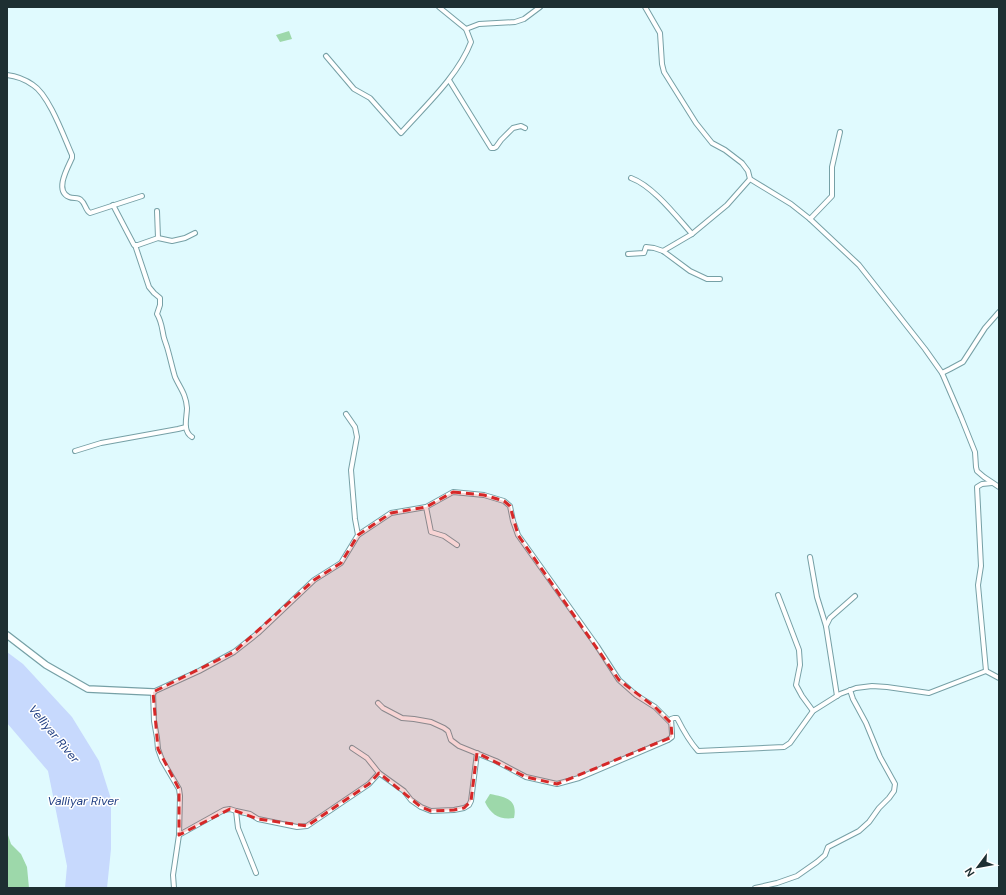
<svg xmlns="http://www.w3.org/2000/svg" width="1006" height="895" viewBox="0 0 1006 895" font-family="'DM Sans',sans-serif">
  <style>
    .green { fill: #9dd8aa }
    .water { fill: #c7d9fd }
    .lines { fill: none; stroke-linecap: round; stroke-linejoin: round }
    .street-casing { stroke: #76a0a6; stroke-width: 6 }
    .secondary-casing { stroke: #76a0a6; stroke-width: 8 }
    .street { stroke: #fff; stroke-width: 4 }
    .secondary { stroke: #fff; stroke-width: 5.5 }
    .marked { fill: #d62828; fill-opacity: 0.2; stroke: #d62828; stroke-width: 3; stroke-dasharray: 8 5; stroke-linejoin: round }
    .labels { text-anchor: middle; stroke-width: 3; stroke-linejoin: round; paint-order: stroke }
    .water-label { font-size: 12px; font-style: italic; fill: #213f83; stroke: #fff }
  </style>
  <rect width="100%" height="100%" fill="#e0fafe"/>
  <g class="green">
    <polygon points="289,31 292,39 280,42 276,35"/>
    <path d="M490,794C505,797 518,799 514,818C500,820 491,815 485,802Z"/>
    <polygon points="7,832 11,844 21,854 27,867 29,888 7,888"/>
  </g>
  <polygon class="water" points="7,652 23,664 72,717 99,761 111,799 111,849 107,888 65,888 67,866 48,771 7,723"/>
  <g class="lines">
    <defs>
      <g id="street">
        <polyline points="645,7 660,33 662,64 664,72 696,123 712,143 725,150 742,163 748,171 750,179 791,204 810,219 859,265 925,349 942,373 961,417 975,452 976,467 977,471 984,477 999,487"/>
        <polyline points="466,29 479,24 515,22 524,19 540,7"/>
        <path d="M326,56L354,89L370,98L401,133C425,106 458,76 471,42L466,29L439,7"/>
        <path d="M7,75C16,76 26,80 33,85C49,95 64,137 72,155V158C68,167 54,191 69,197C73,199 78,197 81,200C86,204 85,210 90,213L142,196"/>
        <polyline points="449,80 491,148 494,148 496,147 501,140 513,128 521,126 525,128"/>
        <path d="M631,178C653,186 676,216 692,234"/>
        <polyline points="113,205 134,245 138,245 158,238 172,241 185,238 195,233"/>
        <polyline points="157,211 158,238"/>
        <polyline points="810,219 832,196 832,167 840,132"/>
        <path d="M135,245L149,287L154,293L160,298V305L157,314C162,322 162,330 164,338C165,341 166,344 167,347C170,357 172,367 175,377C180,388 186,394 187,408C187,417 182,431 192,437"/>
        <polyline points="663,251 692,234 727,205 750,179"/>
        <polyline points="628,254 644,253 646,247 654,248 663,251 690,271 707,279 720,279"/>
        <polyline points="942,373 950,369 963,362 985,328 999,312"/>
        <polyline points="346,414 355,427 357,437 351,470 355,519 358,535"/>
        <polyline points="75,451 101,443 178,429 186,427"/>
        <polyline points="426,507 431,532 444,536 457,545"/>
        <polyline points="810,557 817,597 826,626"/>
        <polyline points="778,595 799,650 800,665 796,685 802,696 813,711"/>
        <polyline points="986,671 978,585 981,566 977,487 982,484 992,483"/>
        <polyline points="837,696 826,626 830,618 855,596"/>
        <path d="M378,703L383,708L402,718L414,719L431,722L444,728L448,731L451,740L459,746L496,761L526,777L557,784L579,778L668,740L672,737V734L671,719L674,718H677C683,730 689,741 698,751L784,747L790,743L813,711L840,694L856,688L872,686L887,687L929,693L986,671L999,678"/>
        <polyline points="352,748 367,758 379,773 404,791 411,800 421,807 431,811 454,810 464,808 469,805 471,801 477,753"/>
        <polyline points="236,811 238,828 256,873"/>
        <polyline points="179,835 180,796 179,789 162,760 158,749 157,738 154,721 153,692 199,671 234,652 258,633 314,580 341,563 358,535 391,513 426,507 453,492 484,495 504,501 510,506 513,521 518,535 597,646 619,680 636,695 655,707 671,723"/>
        <polyline points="174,888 173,875 179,835 224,810 230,809 236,811 250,814 258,819 297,827 307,826 369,784 379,773"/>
        <polyline points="755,888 777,883 797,876 817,862 825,855 828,847 859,831 869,822 879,808 889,798 894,791 895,784 880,757 866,723 853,699 850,690"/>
      </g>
      <polyline id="secondary" points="7,635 46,665 88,689 153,692"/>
    </defs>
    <use href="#street" class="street-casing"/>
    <use href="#secondary" class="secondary-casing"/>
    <use href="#street" class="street"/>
    <use href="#secondary" class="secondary"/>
  </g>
  <path class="marked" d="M453,492L484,495L504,501L510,506L518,535L619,680L655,707L671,723L672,737L557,784L526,777L477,753L471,801L464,808L454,810L431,811L421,807L379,773L369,784L307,826L258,819L230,809L179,835V789L158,749L153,692L234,652L314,580L341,563L358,535L391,513L426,507Z"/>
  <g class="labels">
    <g class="water-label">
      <text transform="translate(54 734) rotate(50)" y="4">Velliyar River</text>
      <text x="83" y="805">Valliyar River</text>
    </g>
  </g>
  <rect width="1006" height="895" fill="none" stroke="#1e2f32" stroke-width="16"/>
  <g transform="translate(978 867) rotate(238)" stroke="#ffffff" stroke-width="3" paint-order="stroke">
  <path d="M0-3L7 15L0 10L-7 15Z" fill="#1e2f32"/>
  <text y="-6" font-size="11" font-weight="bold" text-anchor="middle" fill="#1e2f32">N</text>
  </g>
</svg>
